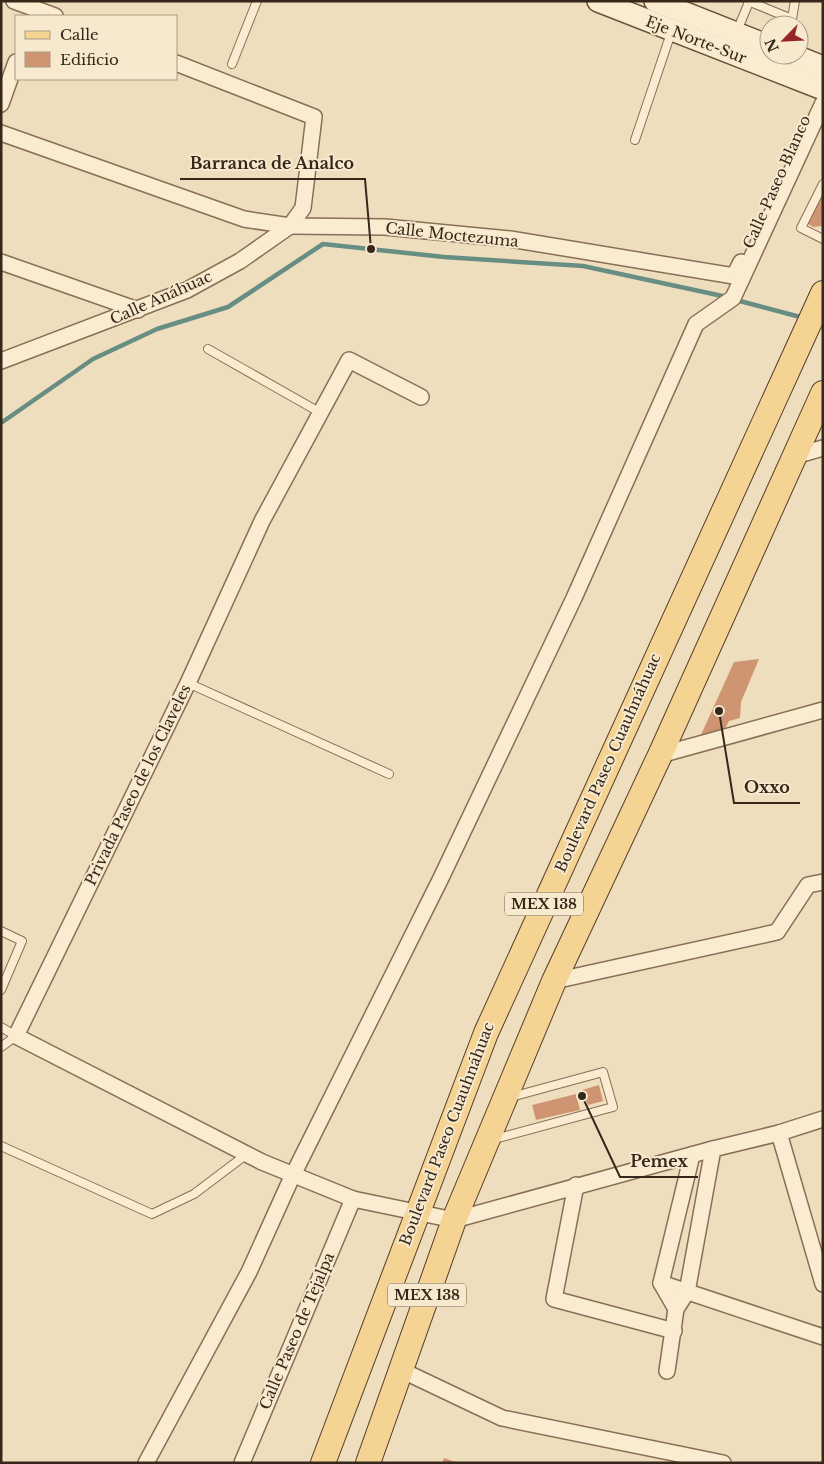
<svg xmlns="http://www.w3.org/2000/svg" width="824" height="1464" viewBox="0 0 824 1464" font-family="'Libre Baskerville',serif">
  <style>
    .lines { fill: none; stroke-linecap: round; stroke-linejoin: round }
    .stream { stroke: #688e83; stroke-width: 4.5 }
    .building { fill: #cf9572 }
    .lane-casing { stroke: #886f56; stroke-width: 10 }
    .street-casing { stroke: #886f56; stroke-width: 18 }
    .secondary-casing { stroke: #695039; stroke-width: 24 }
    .primary-casing { stroke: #553d2b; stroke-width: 26 }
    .lane { stroke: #faecd1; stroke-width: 8 }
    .street { stroke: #faecd1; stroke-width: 15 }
    .secondary { stroke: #faecd1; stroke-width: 21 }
    .primary { stroke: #f5d393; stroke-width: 24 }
    .labels { text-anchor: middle; stroke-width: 4; stroke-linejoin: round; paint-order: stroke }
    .shield { fill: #f6e9cd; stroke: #706150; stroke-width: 1 }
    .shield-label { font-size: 14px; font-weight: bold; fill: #36271b }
    .street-label { font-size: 15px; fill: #36271b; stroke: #f6e9cd }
    .leader { fill: none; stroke: #36271b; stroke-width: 2 }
    .callout-dot { fill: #36271b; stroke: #f6e9cd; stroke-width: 2 }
    .callout-label { font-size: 16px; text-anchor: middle; font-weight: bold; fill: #36271b; stroke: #f6e9cd; stroke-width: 4; stroke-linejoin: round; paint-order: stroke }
  </style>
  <rect width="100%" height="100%" fill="#efdebd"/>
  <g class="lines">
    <g class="stream">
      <polyline points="736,300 804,318"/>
      <polyline points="1,423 93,359 157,329 228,307 323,244 444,257 583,266 727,297"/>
    </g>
  </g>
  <g class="building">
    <polygon points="816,192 823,196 823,226 813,227 802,220"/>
    <polygon points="759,659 741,702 740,718 729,721 725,729 700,737 734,662"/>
    <polygon points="599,1085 603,1101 588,1105 582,1090"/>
    <polygon points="576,1094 580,1110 536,1120 532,1105"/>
    <polygon points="444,1458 456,1462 456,1463 442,1463"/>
  </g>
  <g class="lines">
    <defs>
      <g id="lane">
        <polyline points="748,1 792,19 795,1"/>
        <polyline points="737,31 749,2"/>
        <polyline points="232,64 257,1"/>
        <polyline points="635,140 671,33"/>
        <polyline points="823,184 801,228 823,239"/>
        <polyline points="208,349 321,413"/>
        <polyline points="188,683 389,774"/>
        <polyline points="1,931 22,941 1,990"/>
        <polyline points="1,1027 16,1036 1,1047"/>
        <polyline points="491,1140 613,1107 603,1072 511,1097"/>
        <polyline points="1,1146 152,1214 194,1194 247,1154"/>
      </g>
      <g id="street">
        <polyline points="14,1 55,16"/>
        <polyline points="1,104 16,62"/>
        <polyline points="1,133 244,219 290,226 385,227 510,239 734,276 741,262"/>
        <polyline points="1,262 138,310"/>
        <polyline points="1,361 187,290 240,261 290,226 303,208 314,117 176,63"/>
        <polyline points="421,397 349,360 262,521 188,683 16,1036 262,1162 353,1199 454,1220 713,1149 779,1133 823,1119"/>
        <polyline points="795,456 823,448"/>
        <polyline points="660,755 823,710"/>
        <polyline points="554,981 777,932 808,885 823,882"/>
        <polyline points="779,1133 823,1284"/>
        <polyline points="576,1185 554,1299 674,1331"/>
        <polyline points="661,1283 823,1337"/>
        <polyline points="676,1309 661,1283 692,1155"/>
        <polyline points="401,1370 502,1418 723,1463"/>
        <polyline points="667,1371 676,1309 687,1292 713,1149"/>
        <polyline points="146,1463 249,1272 291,1179 441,878 574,598 696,324 733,298 823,103"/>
        <polyline points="242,1463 353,1199"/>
      </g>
      <g id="secondary">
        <polyline points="598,1 823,89"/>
        <polyline points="655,1 769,46"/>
        <polyline points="793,55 823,67"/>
      </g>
      <g id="primary">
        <polyline points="323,1463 486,1033 823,293"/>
        <polyline points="368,1463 454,1220 554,981 660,755 823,393"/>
      </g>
    </defs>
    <use href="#lane" class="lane-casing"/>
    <use href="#street" class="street-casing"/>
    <use href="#secondary" class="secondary-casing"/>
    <use href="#primary" class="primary-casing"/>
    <use href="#lane" class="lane"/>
    <use href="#street" class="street"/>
    <use href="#secondary" class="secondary"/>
    <use href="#primary" class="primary"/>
  </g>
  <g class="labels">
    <g class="shield">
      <rect x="505" y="892.5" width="78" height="23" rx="4"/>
      <rect x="388" y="1283.5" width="78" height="23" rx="4"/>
    </g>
    <g class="shield-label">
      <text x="544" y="909">MEX 138</text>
      <text x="427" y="1300">MEX 138</text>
    </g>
    <g class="street-label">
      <text transform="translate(696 40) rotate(21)" y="5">Eje Norte-Sur</text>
      <text transform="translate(777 182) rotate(-66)" y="5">Calle Paseo Blanco</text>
      <text transform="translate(452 235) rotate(6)" y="5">Calle Moctezuma</text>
      <text transform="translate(161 298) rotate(-24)" y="5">Calle Anáhuac</text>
      <text transform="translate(608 763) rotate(-66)" y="5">Boulevard Paseo Cuauhnáhuac</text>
      <text transform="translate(138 785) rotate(-64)" y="5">Privada Paseo de los Claveles</text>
      <text transform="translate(447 1134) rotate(-69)" y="5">Boulevard Paseo Cuauhnáhuac</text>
      <text transform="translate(297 1331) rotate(-67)" y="5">Calle Paseo de Tejalpa</text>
    </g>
  </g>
  <path class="leader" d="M371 249L365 179H180M719 711L734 803H800M582 1096L620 1177H698"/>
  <g class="callout-dot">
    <circle cx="371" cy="249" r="5"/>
    <circle cx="719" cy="711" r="5"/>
    <circle cx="582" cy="1096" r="5"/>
  </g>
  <g class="callout-label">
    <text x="272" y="169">Barranca de Analco</text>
    <text x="767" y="793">Oxxo</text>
    <text x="659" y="1167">Pemex</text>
  </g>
  <rect width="824" height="1464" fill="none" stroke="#36271b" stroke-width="5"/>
  <rect x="15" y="15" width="162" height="65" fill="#f6e9cd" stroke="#a99b86"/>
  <rect x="25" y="31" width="25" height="8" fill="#f5d393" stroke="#a99b86"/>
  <text x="60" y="40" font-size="15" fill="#36271b">Calle</text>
  <rect x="25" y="52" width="25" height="15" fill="#cf9572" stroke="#a99b86"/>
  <text x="60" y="65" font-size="15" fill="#36271b">Edificio</text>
  <g transform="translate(784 40) rotate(246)"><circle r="24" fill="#f6e9cd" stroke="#a99b86"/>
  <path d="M0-4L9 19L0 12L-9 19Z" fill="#982429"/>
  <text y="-8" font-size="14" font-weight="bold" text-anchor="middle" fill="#36271b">N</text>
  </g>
</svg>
